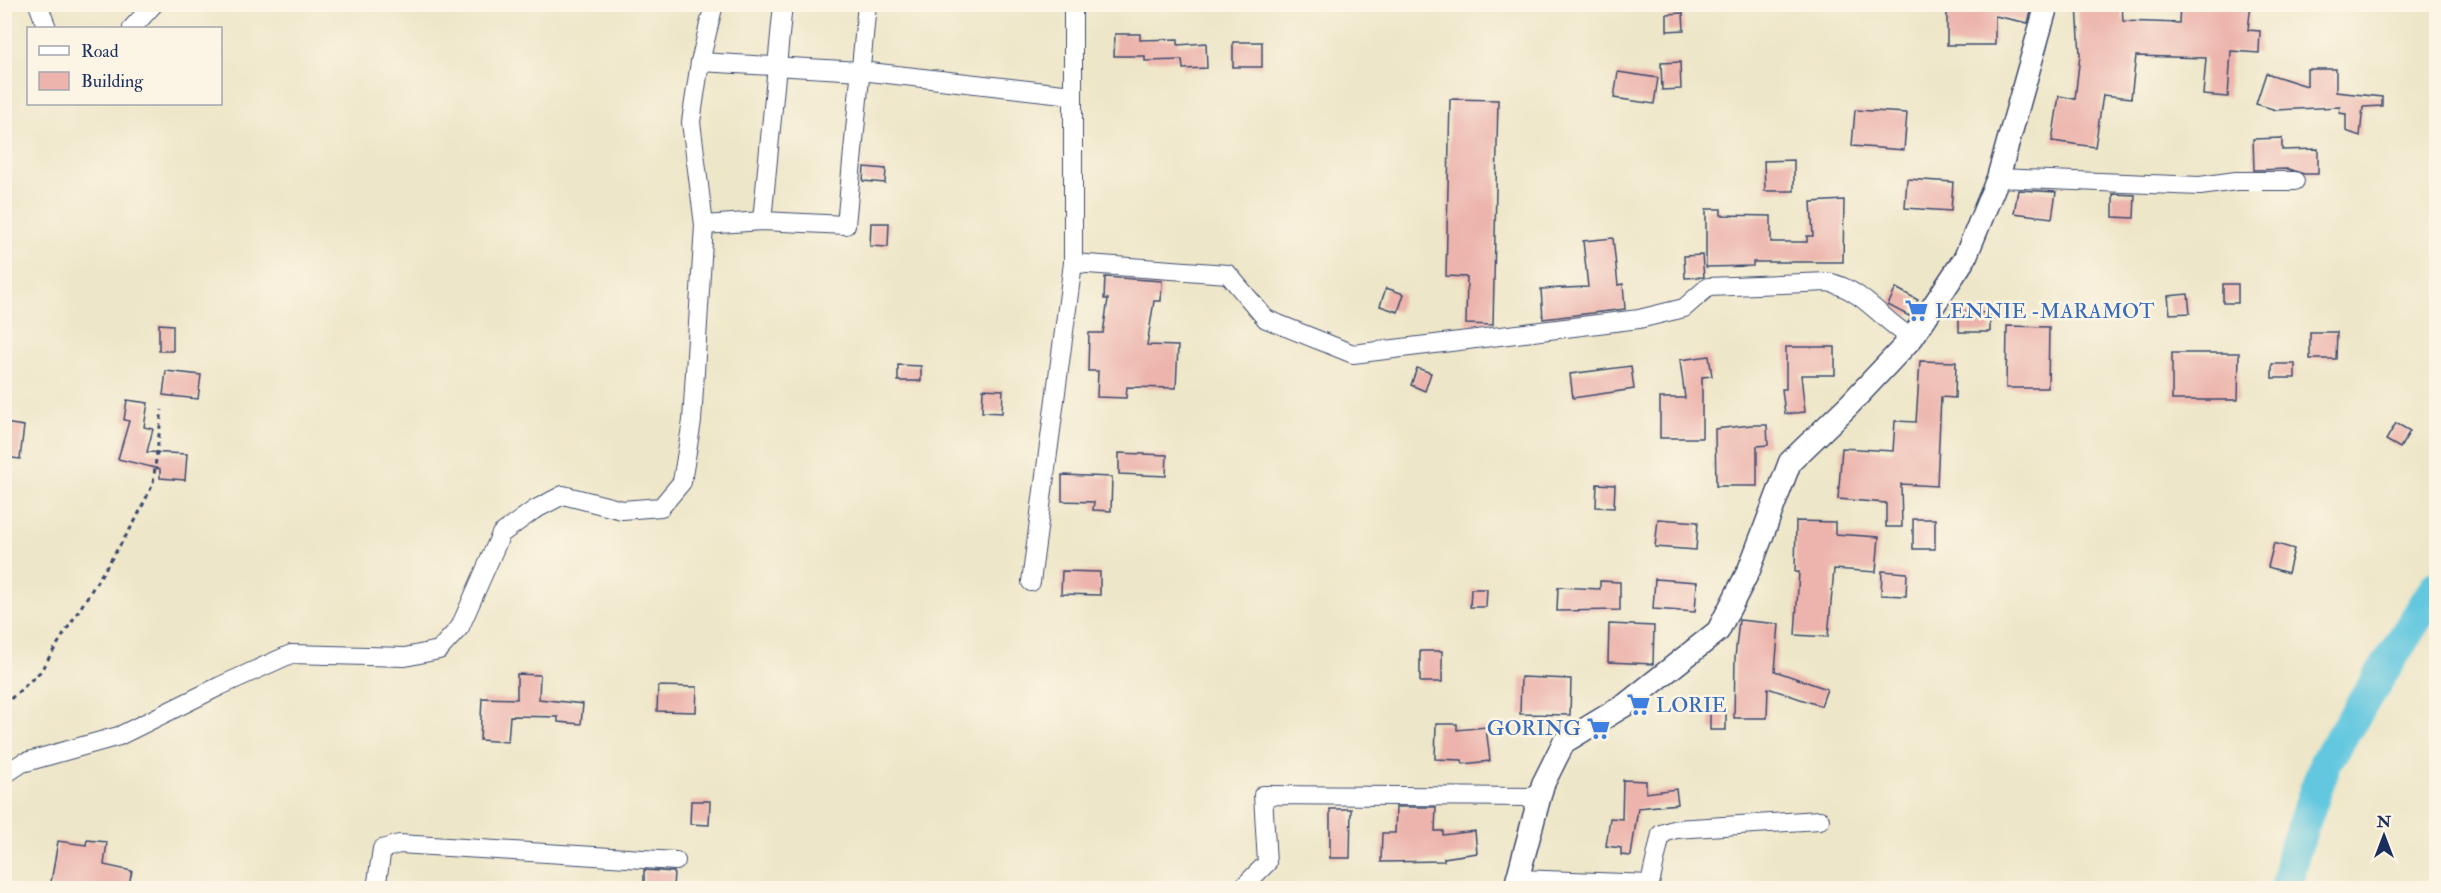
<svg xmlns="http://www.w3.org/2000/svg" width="2441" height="893" viewBox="0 0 2441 893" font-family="'IM FELL Double Pica',serif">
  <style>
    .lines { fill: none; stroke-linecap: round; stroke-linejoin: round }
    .river { stroke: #62c7df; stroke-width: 33 }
    .building { fill: #ecb4ac }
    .minor-casing { stroke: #3b4a6e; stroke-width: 20 }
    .tertiary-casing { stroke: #3b4a6e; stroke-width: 25 }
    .path { stroke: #3b4a6e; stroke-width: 3; stroke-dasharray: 4.5 4.5; stroke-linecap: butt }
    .minor { stroke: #fff; stroke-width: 18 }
    .tertiary { stroke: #fff; stroke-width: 22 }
    .labels { text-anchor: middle; stroke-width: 5; stroke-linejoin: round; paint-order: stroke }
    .shop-label { font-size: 21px; fill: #366cbe; stroke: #fcf5e5; text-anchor: start }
  </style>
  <rect width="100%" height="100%" fill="#fcf5e5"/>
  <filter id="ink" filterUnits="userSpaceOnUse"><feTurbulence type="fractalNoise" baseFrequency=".0167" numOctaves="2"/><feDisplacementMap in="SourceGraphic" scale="12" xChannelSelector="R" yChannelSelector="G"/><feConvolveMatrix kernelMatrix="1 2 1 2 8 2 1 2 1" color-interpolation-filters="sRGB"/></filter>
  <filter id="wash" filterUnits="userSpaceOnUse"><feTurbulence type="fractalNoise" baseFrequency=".008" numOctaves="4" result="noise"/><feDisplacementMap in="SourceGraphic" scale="24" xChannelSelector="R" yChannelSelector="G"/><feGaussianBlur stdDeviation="1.35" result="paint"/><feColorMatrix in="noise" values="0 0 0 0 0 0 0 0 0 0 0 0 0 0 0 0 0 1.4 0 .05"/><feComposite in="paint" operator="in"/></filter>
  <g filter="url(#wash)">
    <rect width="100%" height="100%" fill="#eee6c8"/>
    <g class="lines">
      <polyline class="river" points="2287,888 2293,854 2326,761 2436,587"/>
    </g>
    <g id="blocks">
      <g class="building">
        <polygon points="1947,4 2033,4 2028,23 1995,16 1995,45 1947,45"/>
        <polygon points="2077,4 2122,4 2123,21 2179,23 2180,4 2251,4 2248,30 2260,31 2259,53 2231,51 2228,97 2203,95 2206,58 2136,56 2131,98 2103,95 2095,147 2052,141 2059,96 2075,99 2080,55"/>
        <polygon points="1683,13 1684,30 1667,31 1667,14"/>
        <polygon points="1115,34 1140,34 1140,40 1178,39 1178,45 1206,43 1207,68 1183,69 1182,60 1145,61 1145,56 1114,56"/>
        <rect x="1233" y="42" width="29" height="25"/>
        <polygon points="1680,62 1681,89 1662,90 1661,63"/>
        <polygon points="2307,69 2336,69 2336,92 2382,97 2382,106 2363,107 2360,136 2346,131 2346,114 2339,113 2340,107 2276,110 2256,104 2266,73 2307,86"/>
        <polygon points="1618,72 1658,78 1654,104 1614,98"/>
        <polygon points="1450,99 1498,100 1493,325 1466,324 1467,277 1446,276"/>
        <polygon points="1855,110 1907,113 1904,150 1852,146"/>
        <polygon points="2282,138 2282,150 2318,149 2318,174 2304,174 2288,169 2254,170 2253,139"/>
        <polygon points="1794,160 1794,191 1765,191 1764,161"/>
        <polygon points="864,167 886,169 885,183 863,181"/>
        <polygon points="1907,179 1953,182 1951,211 1905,208"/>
        <polygon points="2018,190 2056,192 2052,218 2014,213"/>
        <polygon points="2113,194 2135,195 2134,218 2113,217"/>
        <polygon points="1844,200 1843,262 1753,262 1753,266 1706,267 1706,209 1721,209 1721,215 1771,216 1771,242 1807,242 1807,236 1813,236 1811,202"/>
        <polygon points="871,223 889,223 888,247 870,246"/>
        <polygon points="1613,238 1618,285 1623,284 1625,309 1543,319 1541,289 1588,287 1583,241"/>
        <polygon points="1702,255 1704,277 1685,278 1684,256"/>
        <polygon points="1105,277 1162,281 1161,301 1154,301 1147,345 1178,346 1176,388 1127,387 1126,398 1097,397 1098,371 1088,371 1089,333 1103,333 1108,299 1104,299"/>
        <rect x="2223" y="284" width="15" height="19"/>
        <polygon points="1386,288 1404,294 1398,312 1380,306"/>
        <polygon points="1896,288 1918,300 1909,316 1888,305"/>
        <polygon points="2188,294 2190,313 2170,314 2168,296"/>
        <polygon points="1959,312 1990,313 1990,332 1959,332"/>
        <polygon points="159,324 173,325 173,351 159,351"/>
        <polygon points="2007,326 2049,327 2048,388 2006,388"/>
        <polygon points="2310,332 2337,332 2336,359 2310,359"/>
        <polygon points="1786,347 1835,347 1835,375 1801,375 1805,412 1785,414 1782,389 1786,389"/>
        <polygon points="2172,353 2239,353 2238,400 2172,400"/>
        <polygon points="1709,356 1712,376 1702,377 1702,438 1660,438 1660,398 1685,398 1680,360"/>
        <polygon points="1920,361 1956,362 1955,398 1941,397 1937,486 1901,484 1902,527 1886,527 1886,503 1838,499 1842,448 1893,451 1895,421 1916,422"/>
        <rect x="2272" y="364" width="23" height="14"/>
        <polygon points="898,365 921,366 921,381 898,381"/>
        <polygon points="1631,366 1634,389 1573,398 1570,374"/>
        <polygon points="1417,368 1431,373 1425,391 1411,385"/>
        <polygon points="166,371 201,375 198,399 163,395"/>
        <polygon points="983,389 1003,390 1002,413 982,412"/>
        <polygon points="127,400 148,403 144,427 153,429 147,452 187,454 185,480 160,478 160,469 118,459 129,421 124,420"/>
        <polygon points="4,423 24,426 20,459 4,457"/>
        <polygon points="2396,423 2410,431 2400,448 2386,440"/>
        <polygon points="1751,425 1767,425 1768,445 1757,446 1757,486 1716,486 1715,429"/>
        <polygon points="1119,453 1167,455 1166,476 1119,474"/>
        <polygon points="1062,475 1112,477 1111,511 1093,510 1094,502 1062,501"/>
        <polygon points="1597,484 1615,485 1614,508 1596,507"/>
        <polygon points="1658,519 1698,522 1696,550 1655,547"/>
        <rect x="1913" y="519" width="22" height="30"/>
        <polygon points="1796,521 1835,522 1835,534 1879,537 1876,572 1834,569 1828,637 1795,635 1799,572 1795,572"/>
        <polygon points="2274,543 2294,549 2288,573 2268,567"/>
        <polygon points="1062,571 1100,572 1100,595 1061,594"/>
        <polygon points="1882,571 1907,573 1906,596 1881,595"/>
        <polygon points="1655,579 1697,582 1695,612 1653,609"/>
        <polygon points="1600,581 1620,582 1620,610 1557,611 1558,587 1600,589"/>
        <polygon points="1471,589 1487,589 1486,607 1470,607"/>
        <polygon points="1739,620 1779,624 1775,671 1827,689 1821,706 1768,688 1767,718 1734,718 1735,658"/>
        <polygon points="1609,624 1654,626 1653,664 1608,662"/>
        <rect x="1420" y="651" width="22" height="31"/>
        <polygon points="517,674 540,675 539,699 583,704 581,724 558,722 558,717 510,716 508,742 480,740 482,698 517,699"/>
        <polygon points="1521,677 1571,679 1570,715 1520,714"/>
        <polygon points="658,686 697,687 696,712 657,711"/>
        <rect x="1710" y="710" width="16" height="20"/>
        <polygon points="1436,724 1457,724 1457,730 1486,727 1490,761 1463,764 1462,760 1435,759"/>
        <polygon points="1623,780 1646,781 1646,793 1676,789 1678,804 1638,808 1631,856 1621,855 1621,848 1606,846 1610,818 1622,819"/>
        <polygon points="691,801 710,801 709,825 690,824"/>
        <polygon points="1396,807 1436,807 1435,831 1443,831 1443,835 1475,831 1477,853 1444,858 1444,861 1381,862 1382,833 1395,833"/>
        <polygon points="1330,809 1351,809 1350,858 1330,858"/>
        <polygon points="87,840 107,842 104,865 132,871 128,888 50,888 58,841 86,845"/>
        <polygon points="644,870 674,872 673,888 644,888"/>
      </g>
    </g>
  </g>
  <g filter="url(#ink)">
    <use href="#blocks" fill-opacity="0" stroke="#3b4a6e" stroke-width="1.5"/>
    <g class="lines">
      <defs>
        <g id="minor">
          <polyline points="38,4 47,28"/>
          <path d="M1073,4V263L1228,274L1266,319L1353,354L1639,319L1684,308L1708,287L1828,282C1864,290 1882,321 1912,338"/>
          <polyline points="132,28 154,4"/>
          <polyline points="700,62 861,71 1072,95"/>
          <polyline points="1998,178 2200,186 2236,181 2295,181"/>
          <polyline points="762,221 783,4"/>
          <polyline points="704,225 762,221 846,225 867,4"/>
          <polyline points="1031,582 1073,263"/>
          <polyline points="4,775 22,763 119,736 220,686 291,654 405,657 439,650 460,627 501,534 534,510 563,495 622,510 661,507 682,482 692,421 704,225 691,122 700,62 714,4"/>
          <polyline points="1519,879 1650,884 1661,834 1676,829 1820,820"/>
          <polyline points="376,888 382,849 399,844 676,861"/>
          <polyline points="1242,888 1267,863 1263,795 1540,797"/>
        </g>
        <polyline id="tertiary" points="1515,888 1543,784 1564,742 1625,705 1718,631 1749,570 1790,462 1849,405 1912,338 1965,258 1998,178 2047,4"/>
      </defs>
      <use href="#minor" class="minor-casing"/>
      <use href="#tertiary" class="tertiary-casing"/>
      <polyline class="path" points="4,705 40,672 134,523 153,484 162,410"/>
      <use href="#minor" class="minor"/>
      <use href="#tertiary" class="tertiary"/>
    </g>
  </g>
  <defs>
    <symbol id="supermarket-bare" viewBox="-9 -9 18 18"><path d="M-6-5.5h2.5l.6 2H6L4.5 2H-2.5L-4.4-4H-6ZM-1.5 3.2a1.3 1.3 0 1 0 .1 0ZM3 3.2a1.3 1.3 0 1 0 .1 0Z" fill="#3f7fe0" stroke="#fcf5e5" stroke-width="2.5" paint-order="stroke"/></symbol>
  </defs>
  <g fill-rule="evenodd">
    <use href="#supermarket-bare" x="1900" y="294" width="33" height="33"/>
    <use href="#supermarket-bare" x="1622" y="688" width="33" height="33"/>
    <use href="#supermarket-bare" x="1582" y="712" width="33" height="33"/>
  </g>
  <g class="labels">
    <g class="shop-label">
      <text x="1935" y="318">LENNIE -MARAMOT</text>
      <text x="1656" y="712">LORIE</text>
      <text x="1581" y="735" text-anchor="end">GORING</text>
    </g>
  </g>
  <rect width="2441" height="893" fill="none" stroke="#fcf5e5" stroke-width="24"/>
  <rect x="27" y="27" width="195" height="78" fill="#fcf5e5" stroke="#a2a6af" stroke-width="1.5"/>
  <rect x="39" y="46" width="30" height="9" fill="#ffffff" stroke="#a2a6af" stroke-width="1.5"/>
  <text x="81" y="57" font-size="18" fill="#1b2f5e">Road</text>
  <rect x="39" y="72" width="30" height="18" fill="#ecb4ac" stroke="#a2a6af" stroke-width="1.5"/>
  <text x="81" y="87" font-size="18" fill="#1b2f5e">Building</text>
  <g transform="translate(2384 836)" stroke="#fcf5e5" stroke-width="4.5" paint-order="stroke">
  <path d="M0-4.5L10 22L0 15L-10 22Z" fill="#1b2f5e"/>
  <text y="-9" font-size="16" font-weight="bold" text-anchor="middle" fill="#1b2f5e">N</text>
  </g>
</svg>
